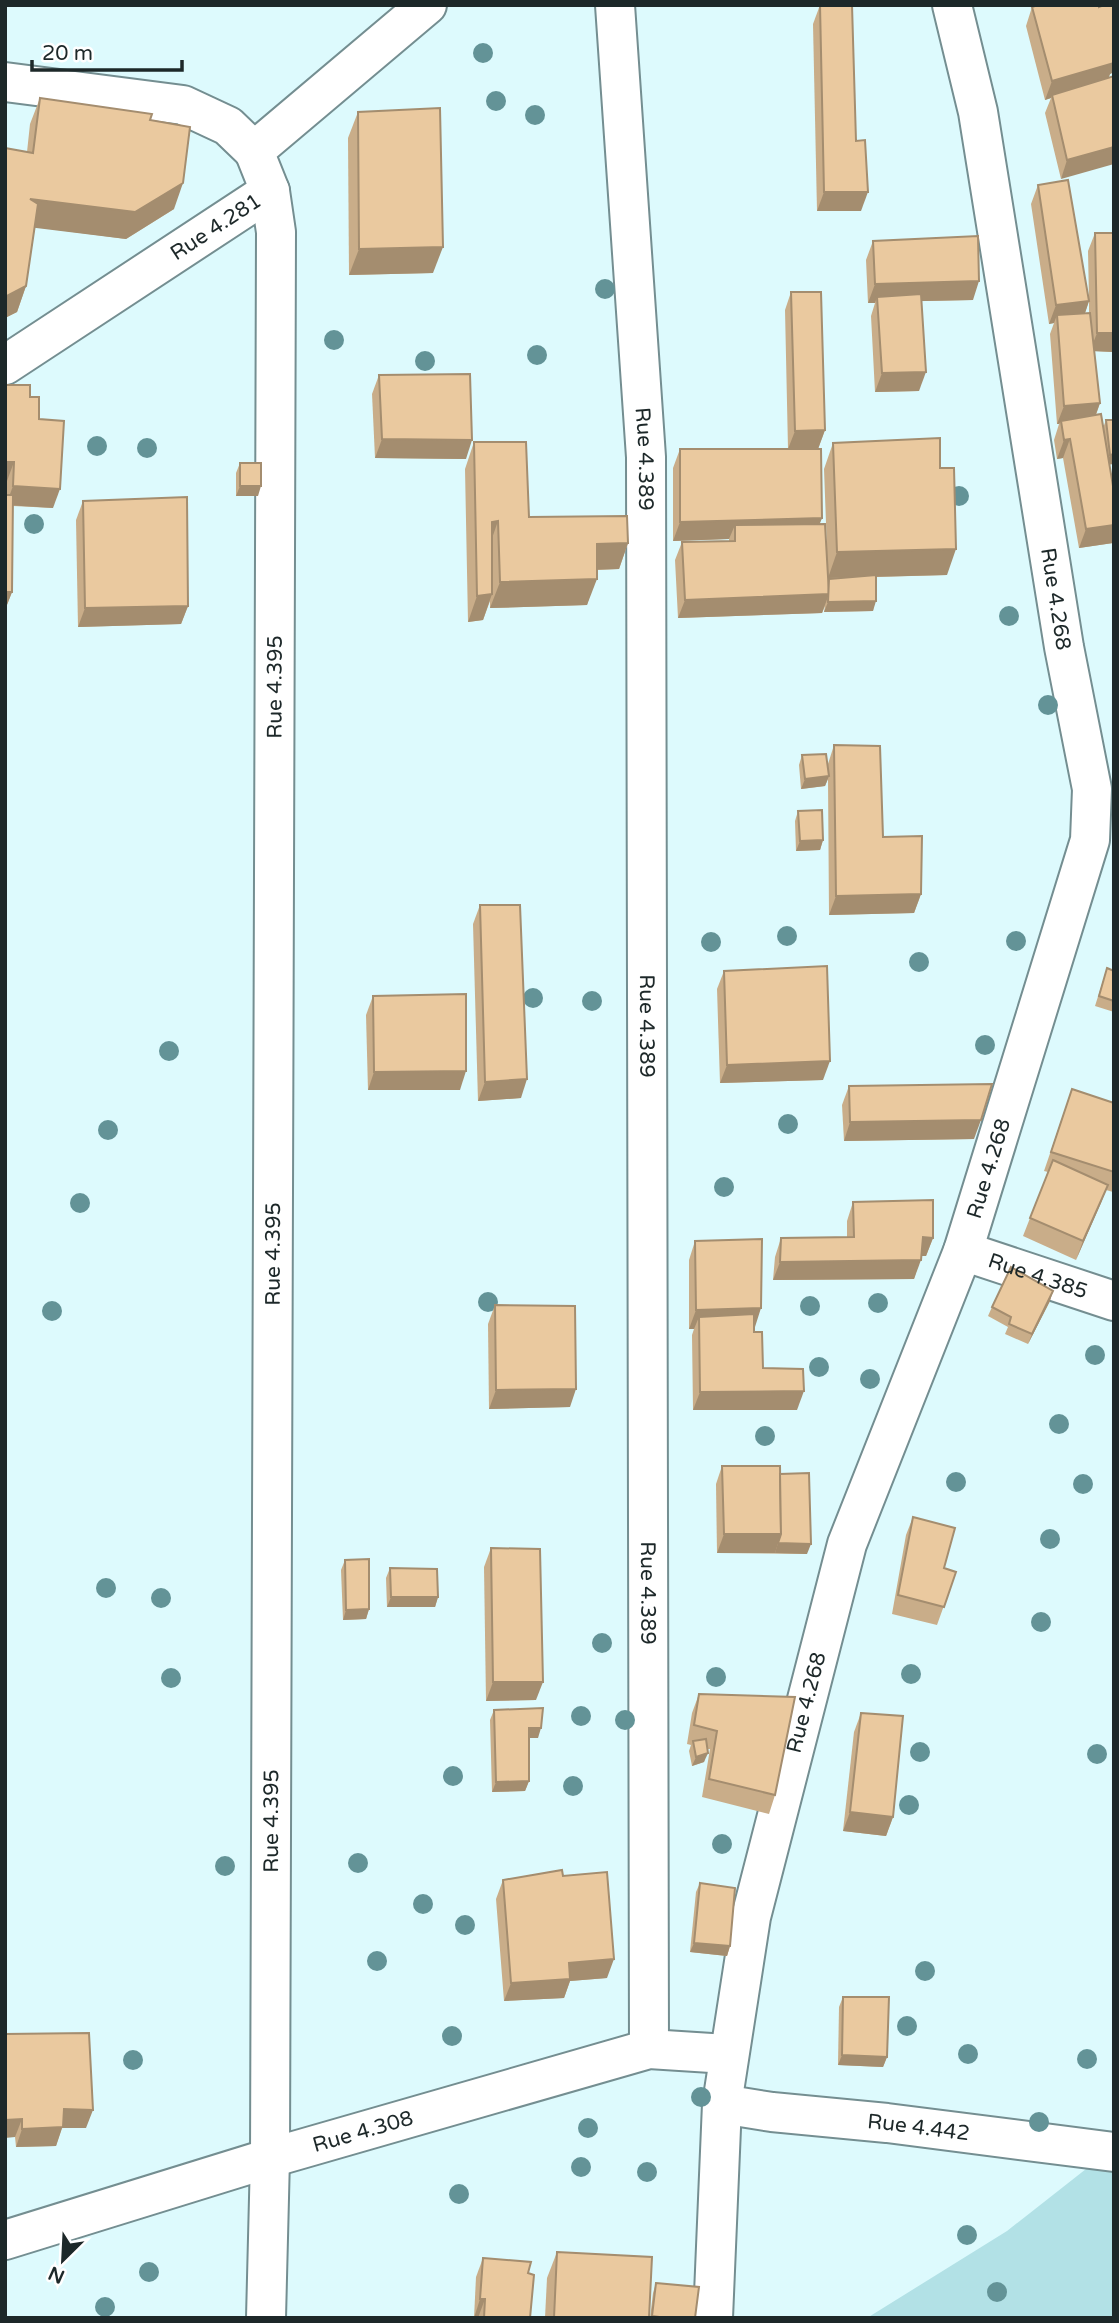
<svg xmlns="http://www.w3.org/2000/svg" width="1119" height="2323" viewBox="0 0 1119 2323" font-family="'Varela Round',sans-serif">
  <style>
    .green { fill: #b2e1e6 }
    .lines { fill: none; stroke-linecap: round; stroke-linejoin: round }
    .street-casing { stroke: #748e91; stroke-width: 42 }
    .street { stroke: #fff; stroke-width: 38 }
    .tree { fill: #639397 }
    .wall { fill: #c9ad89; fill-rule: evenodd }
    .shaded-wall { fill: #a48d6f }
    .building { fill: #eac99f; stroke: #a48d6f; stroke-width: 2 }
    .labels { text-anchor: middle; stroke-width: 7; stroke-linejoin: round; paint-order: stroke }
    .street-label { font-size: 21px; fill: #1d2829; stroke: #fff }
  </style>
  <rect width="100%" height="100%" fill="#ddfafd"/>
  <polygon class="green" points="1114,2147 1114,2318 867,2318 1007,2231"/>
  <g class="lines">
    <defs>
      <g id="street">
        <path id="s1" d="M615,5L646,457L649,2049"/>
        <polyline points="5,82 183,105 228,126 254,151"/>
        <path id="s2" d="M5,365L270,191L254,151L427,5"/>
        <path id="s3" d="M963,1251L1114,1301"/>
        <path id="s4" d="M722,2104L772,2112L887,2123L1114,2152"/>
        <path id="s5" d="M5,2240L270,2158L649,2049L727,2054"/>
        <path id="s6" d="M266,2318L270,2158L276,232L270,191"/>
        <path id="s7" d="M713,2318L722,2104L751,1917L847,1544L963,1251L1090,840L1092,789L1064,647L978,112L952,5"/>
      </g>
    </defs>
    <use href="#street" class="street-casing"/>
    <use href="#street" class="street"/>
  </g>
  <g class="tree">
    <circle cx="483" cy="53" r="10"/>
    <circle cx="496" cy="101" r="10"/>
    <circle cx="535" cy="115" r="10"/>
    <circle cx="605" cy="289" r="10"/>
    <circle cx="334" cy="340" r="10"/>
    <circle cx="537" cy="355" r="10"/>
    <circle cx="425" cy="361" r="10"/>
    <circle cx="97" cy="446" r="10"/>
    <circle cx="147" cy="448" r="10"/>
    <circle cx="959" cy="496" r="10"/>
    <circle cx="34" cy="524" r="10"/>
    <circle cx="1009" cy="616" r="10"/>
    <circle cx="1048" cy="705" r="10"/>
    <circle cx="787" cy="936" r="10"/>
    <circle cx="1016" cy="941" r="10"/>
    <circle cx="711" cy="942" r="10"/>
    <circle cx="919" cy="962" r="10"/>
    <circle cx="533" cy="998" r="10"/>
    <circle cx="592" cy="1001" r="10"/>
    <circle cx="985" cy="1045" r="10"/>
    <circle cx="169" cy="1051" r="10"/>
    <circle cx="788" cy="1124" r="10"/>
    <circle cx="108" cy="1130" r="10"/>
    <circle cx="724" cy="1187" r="10"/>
    <circle cx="80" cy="1203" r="10"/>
    <circle cx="488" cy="1302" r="10"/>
    <circle cx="878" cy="1303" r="10"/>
    <circle cx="810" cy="1306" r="10"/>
    <circle cx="52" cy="1311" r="10"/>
    <circle cx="1095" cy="1355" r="10"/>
    <circle cx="819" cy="1367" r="10"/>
    <circle cx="870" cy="1379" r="10"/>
    <circle cx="1059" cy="1424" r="10"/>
    <circle cx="765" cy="1436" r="10"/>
    <circle cx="956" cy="1482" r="10"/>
    <circle cx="1083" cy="1484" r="10"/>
    <circle cx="1050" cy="1539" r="10"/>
    <circle cx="106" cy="1588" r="10"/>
    <circle cx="161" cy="1598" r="10"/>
    <circle cx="1041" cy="1622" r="10"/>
    <circle cx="602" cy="1643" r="10"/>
    <circle cx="911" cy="1674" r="10"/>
    <circle cx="716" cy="1677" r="10"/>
    <circle cx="171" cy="1678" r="10"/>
    <circle cx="581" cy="1716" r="10"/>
    <circle cx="625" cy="1720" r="10"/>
    <circle cx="920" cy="1752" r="10"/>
    <circle cx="1097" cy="1754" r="10"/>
    <circle cx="453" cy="1776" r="10"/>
    <circle cx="573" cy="1786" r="10"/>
    <circle cx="909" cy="1805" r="10"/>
    <circle cx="722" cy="1844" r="10"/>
    <circle cx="358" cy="1863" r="10"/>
    <circle cx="225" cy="1866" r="10"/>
    <circle cx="423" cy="1904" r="10"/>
    <circle cx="465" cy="1925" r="10"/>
    <circle cx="377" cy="1961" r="10"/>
    <circle cx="925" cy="1971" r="10"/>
    <circle cx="907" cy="2026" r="10"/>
    <circle cx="452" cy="2036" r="10"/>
    <circle cx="968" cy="2054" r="10"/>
    <circle cx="1087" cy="2059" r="10"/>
    <circle cx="133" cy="2060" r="10"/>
    <circle cx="701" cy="2097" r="10"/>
    <circle cx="1039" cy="2122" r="10"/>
    <circle cx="588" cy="2128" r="10"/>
    <circle cx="581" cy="2167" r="10"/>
    <circle cx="647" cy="2172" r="10"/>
    <circle cx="459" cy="2194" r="10"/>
    <circle cx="967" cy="2235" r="10"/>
    <circle cx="149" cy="2272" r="10"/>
    <circle cx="997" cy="2292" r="10"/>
    <circle cx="105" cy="2307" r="10"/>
  </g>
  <g class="wall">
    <polygon points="820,5 856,141 861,211 817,211 813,24"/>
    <polygon points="1114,5 1114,72 1110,74 1061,179 1045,113 1051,98 1045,100 1026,26 1032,7 1099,7"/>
    <polygon points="40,98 150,120 174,209 126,239 35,227 26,286 17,312 5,318 5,148 27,152 30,124"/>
    <polygon points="358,112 433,273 349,275 348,138"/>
    <path d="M1038,185L1089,300L1088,251L1095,233H1114V352L1094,351L1100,403L1096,415L1103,428L1106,420H1114V464H1109L1114,492V540L1113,543L1079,548L1063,458L1057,459L1054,440L1059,424H1057L1050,334L1054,323L1049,324L1031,204ZM1089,301V313H1085Z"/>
    <polygon points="873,241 973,300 922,301 919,391 875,392 871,316 875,303 868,303 866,260"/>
    <path d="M791,292L825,430L818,449H789L822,518L819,524L827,550L824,469L833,443L940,468L947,575L876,577L873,611L824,612L825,606L822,613L678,618L675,560L682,542L729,541V539L673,541V468L680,449H788L785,310ZM849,577L828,581V578Z"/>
    <polygon points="379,375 466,459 375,458 372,394"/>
    <polygon points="5,385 30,397 39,419 53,508 13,506 12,592 5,610 5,495 6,495 7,481 5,481"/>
    <polygon points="474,442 529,517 628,543 619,569 597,570 587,605 490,608 490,601 483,620 468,622 465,469"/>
    <polygon points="240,463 258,496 236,496 236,473"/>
    <polygon points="83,501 188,606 181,624 78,627 76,520"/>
    <polygon points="834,745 883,837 921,894 914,913 829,915 828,779 825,786 801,789 799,765 802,755 828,768 828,764"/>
    <polygon points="798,811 823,840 820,850 796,851 795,821"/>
    <polygon points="480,905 521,1098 478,1101 473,924"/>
    <polygon points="1107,968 1113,970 1114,968 1114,1012 1095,1006"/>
    <polygon points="724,971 823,1080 720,1083 717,989"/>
    <polygon points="373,996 460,1090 368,1090 366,1015"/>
    <polygon points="849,1086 974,1139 844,1141 842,1105"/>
    <polygon points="1072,1089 1114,1103 1114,1192 1113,1192 1106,1190 1076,1260 1023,1236 1048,1172 1044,1171"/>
    <polygon points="853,1202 933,1238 926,1256 921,1256 914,1279 773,1280 775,1257 781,1238 847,1237 847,1221"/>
    <polygon points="695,1241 754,1327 754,1332 763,1368 797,1410 693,1410 692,1335 694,1329 689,1329 689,1260"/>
    <polygon points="1050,1301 1028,1344 1005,1334 1008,1327 988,1316 992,1307"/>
    <polygon points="495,1305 570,1407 489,1409 488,1324"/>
    <polygon points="722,1466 780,1474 807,1554 717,1553 716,1484"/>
    <polygon points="913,1517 944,1568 956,1572 937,1625 892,1614 906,1535"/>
    <polygon points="491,1548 536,1700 486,1701 484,1567"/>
    <polygon points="345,1560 369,1609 366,1619 343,1620 341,1570"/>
    <polygon points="390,1568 438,1597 435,1607 387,1607 386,1578"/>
    <polygon points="699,1694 775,1795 769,1814 702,1797 710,1749 707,1749 704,1762 692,1766 689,1751 691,1745 687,1744 692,1713"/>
    <polygon points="494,1710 538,1738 529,1738 529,1781 525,1791 492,1792 490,1720"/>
    <polygon points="861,1713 893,1817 886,1836 843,1831 854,1732"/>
    <polygon points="563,1876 607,1978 570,1981 564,1998 504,2001 496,1899 503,1880"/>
    <polygon points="700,1883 730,1946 727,1956 690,1952 696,1892"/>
    <polygon points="843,1997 887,2057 883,2067 838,2065 839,2007"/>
    <polygon points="5,2034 86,2128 62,2128 56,2146 16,2147"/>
    <polygon points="557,2252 649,2318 545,2318 547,2278"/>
    <polygon points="483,2258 528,2273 530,2318 474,2318 476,2277"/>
    <polygon points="656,2283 695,2318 650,2318 653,2293"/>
  </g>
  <g class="shaded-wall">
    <polygon points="1114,57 1114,72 1110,74 1107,82 1052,95 1051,98 1045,100 1052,81"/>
    <polygon points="1114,147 1114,164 1061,179 1067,160"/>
    <polygon points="183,183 174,209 126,239 20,226 30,199"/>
    <polygon points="824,192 868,192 861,211 817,211"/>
    <polygon points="443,247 433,273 349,275 359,249"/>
    <polygon points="979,281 973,300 878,302 877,297 875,303 868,303 875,284"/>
    <polygon points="26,286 17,312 5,318 5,297"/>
    <polygon points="1089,301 1083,319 1057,315 1054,323 1049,324 1056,305"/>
    <polygon points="1097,333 1114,333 1114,352 1090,351"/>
    <polygon points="926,372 919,391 875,392 882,373"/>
    <polygon points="1100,403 1093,422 1061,421 1059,424 1057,424 1064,406"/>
    <polygon points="825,430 818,449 788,449 795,431"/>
    <polygon points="382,439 472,440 466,459 375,458"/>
    <polygon points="1070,439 1063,458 1057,459 1064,440"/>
    <polygon points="1114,454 1114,464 1106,465 1110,455"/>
    <polygon points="5,462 14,462 7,481 5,481"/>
    <polygon points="13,486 60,489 53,508 6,505"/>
    <polygon points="240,486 261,486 258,496 236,496"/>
    <polygon points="822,518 815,536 735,525 729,539 673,541 680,522"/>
    <polygon points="498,521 489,547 492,522"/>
    <polygon points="1114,525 1114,540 1113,543 1079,548 1086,529"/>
    <polygon points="628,543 619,569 587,570 597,544"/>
    <polygon points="956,549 947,575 828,578 837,552"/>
    <polygon points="597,579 587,605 490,608 500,582"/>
    <polygon points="5,592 12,592 5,610"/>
    <polygon points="492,594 483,620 468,622 477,596"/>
    <polygon points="829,594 822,613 678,618 685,600"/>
    <polygon points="876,601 873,611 824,612 828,602"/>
    <polygon points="188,606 181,624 78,627 85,608"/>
    <polygon points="829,776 825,786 801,789 805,779"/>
    <polygon points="823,840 820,850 796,851 800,841"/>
    <polygon points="921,894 914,913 829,915 836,896"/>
    <polygon points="830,1061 823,1080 720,1083 727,1065"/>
    <polygon points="466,1071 460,1090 368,1090 374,1072"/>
    <polygon points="527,1079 521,1098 478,1101 485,1082"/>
    <polygon points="981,1120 974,1139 844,1141 850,1122"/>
    <polygon points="1108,1185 1101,1203 1076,1260 1083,1241"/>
    <polygon points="923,1237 933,1238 926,1256 916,1256"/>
    <polygon points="921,1260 914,1279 773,1280 780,1262"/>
    <polygon points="1053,1291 1050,1301 1028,1344 1032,1334"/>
    <polygon points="761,1308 755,1327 699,1317 694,1329 689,1329 696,1310"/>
    <polygon points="576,1389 570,1407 489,1409 496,1390"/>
    <polygon points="804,1391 797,1410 693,1410 700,1392"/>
    <polygon points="724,1534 781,1534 775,1553 717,1553"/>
    <polygon points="778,1543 811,1544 807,1554 775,1553"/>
    <polygon points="391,1597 438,1597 435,1607 387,1607"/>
    <polygon points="369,1609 366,1619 343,1620 346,1610"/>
    <polygon points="493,1682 543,1682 536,1700 486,1701"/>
    <polygon points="529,1728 541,1728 538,1738 526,1738"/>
    <polygon points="708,1753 704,1762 692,1766 696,1757"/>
    <polygon points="529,1781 525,1791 492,1792 496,1782"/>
    <polygon points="850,1812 893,1817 886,1836 843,1831"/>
    <polygon points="694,1943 730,1946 727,1956 690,1952"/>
    <polygon points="614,1959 607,1978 570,1981 564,1998 504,2001 511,1983 569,1963"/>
    <polygon points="842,2055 887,2057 883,2067 838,2065"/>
    <polygon points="64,2109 93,2110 86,2128 62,2128 56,2146 16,2147 22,2129"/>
    <polygon points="22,2119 15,2137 5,2138 5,2120"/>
    <polygon points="480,2299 485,2299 478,2318 474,2318"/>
  </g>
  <g class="building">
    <polygon points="820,5 852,5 856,141 865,140 868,192 824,192"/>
    <polygon points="1038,5 1099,5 1099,7 1104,5 1114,5 1114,63 1052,81 1032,7"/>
    <polygon points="1114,76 1114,147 1067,160 1052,95"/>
    <polygon points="40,98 152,114 150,120 190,127 183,183 135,212 30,199 38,204 26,286 5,297 5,148 33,153"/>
    <polygon points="440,108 443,247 359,249 358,112"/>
    <polygon points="1068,180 1089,301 1056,305 1038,185"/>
    <polygon points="1095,233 1114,233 1114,333 1097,333"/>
    <polygon points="978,236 979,281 875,284 873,241"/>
    <polygon points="791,292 821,292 825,430 795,431"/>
    <polygon points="921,294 926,372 882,373 877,297"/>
    <polygon points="1090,313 1100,403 1064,406 1057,315"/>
    <polygon points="470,374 472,440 382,439 379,375"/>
    <polygon points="5,385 30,385 30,397 39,397 39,419 64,421 60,489 13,486 14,462 5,462"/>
    <polygon points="1101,414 1114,492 1114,525 1086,529 1070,439 1064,440 1061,421"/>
    <polygon points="1106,420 1114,420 1114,454 1110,455"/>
    <polygon points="940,438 940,468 954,468 956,549 837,552 833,443"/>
    <polygon points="474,442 526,442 529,517 627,516 628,543 597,544 597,579 500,582 498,521 492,522 492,594 477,596"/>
    <polygon points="680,449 821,449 822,518 680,522"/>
    <rect x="240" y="463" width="21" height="23"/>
    <polygon points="5,495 13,495 12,592 5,592"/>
    <polygon points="187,497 188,606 85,608 83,501"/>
    <polygon points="825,524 829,594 685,600 682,542 735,541 735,525"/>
    <polygon points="876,575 876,601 828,602 829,579"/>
    <polygon points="834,745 880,746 883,837 922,836 921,894 836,896"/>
    <polygon points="826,754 829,776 805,779 802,755"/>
    <polygon points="822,810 823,840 800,841 798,811"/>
    <polygon points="480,905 520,905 527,1079 485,1082"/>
    <polygon points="827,966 830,1061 727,1065 724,971"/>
    <polygon points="1107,968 1114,971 1114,1001 1099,996"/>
    <polygon points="466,994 466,1071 374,1072 373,996"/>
    <polygon points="992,1084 981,1120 850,1122 849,1086"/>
    <polygon points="1072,1089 1114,1103 1114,1172 1051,1152"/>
    <polygon points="1053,1160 1108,1185 1083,1241 1030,1218"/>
    <polygon points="933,1200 933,1238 923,1237 921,1260 780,1262 781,1238 854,1237 853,1202"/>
    <polygon points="762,1239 761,1308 696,1310 695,1241"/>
    <polygon points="1011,1267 1053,1291 1032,1334 1009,1324 1011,1317 992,1307"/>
    <polygon points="495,1305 575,1306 576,1389 496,1390"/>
    <polygon points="754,1314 754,1332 762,1332 763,1368 803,1369 804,1391 700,1392 699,1317"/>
    <polygon points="722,1466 780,1466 781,1534 724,1534"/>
    <polygon points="809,1473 811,1544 778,1543 781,1534 780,1474"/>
    <polygon points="913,1517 955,1528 944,1568 956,1572 944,1607 898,1595"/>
    <polygon points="491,1548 540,1549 543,1682 493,1682"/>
    <polygon points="369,1559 369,1609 346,1610 345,1560"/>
    <polygon points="390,1568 437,1569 438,1597 391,1597"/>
    <polygon points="699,1694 795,1697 775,1795 709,1779 717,1731 694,1725"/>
    <polygon points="543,1708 541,1728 529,1728 529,1781 496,1782 494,1710"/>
    <polygon points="861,1713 903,1716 893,1817 850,1812"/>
    <polygon points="706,1739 708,1753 696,1757 693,1741"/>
    <polygon points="562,1870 563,1876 607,1872 614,1959 569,1963 570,1979 511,1983 503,1880"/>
    <polygon points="700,1883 735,1888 730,1946 694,1943"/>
    <polygon points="843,1997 889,1997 887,2057 842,2055"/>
    <polygon points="89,2033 93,2110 64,2109 63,2127 22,2129 22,2119 5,2120 5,2034"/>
    <polygon points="557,2252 652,2257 649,2318 554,2318"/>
    <polygon points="483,2258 531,2262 528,2273 534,2275 530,2318 484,2318 485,2299 480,2299"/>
    <polygon points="656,2283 699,2287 695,2318 667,2318 652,2316"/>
  </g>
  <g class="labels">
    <g class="street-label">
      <text dy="7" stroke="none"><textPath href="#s2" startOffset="252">Rue 4.281</textPath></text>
      <text dy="7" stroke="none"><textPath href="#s1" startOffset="455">Rue 4.389</textPath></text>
      <text transform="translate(1056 599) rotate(81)" y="7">Rue 4.268</text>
      <text dy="7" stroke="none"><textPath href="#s6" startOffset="1631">Rue 4.395</textPath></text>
      <text dy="7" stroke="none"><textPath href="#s1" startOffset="1022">Rue 4.389</textPath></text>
      <text dy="7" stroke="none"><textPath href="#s7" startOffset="1190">Rue 4.268</textPath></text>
      <text dy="7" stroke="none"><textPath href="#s6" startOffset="1064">Rue 4.395</textPath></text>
      <text dy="7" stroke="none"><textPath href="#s3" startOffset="79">Rue 4.385</textPath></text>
      <text dy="7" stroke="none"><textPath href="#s1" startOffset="1589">Rue 4.389</textPath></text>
      <text dy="7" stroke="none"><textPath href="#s7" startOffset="625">Rue 4.268</textPath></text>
      <text dy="7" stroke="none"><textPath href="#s6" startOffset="497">Rue 4.395</textPath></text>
      <text dy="7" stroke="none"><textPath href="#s4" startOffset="198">Rue 4.442</textPath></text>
      <text dy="7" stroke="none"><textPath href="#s5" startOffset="374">Rue 4.308</textPath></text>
    </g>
  </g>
  <rect width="1119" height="2323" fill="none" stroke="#1d2829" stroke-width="14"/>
  <g transform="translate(63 2260) rotate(204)" stroke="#ffffff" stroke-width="5" paint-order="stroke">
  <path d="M0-5L12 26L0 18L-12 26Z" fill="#1d2829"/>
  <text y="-10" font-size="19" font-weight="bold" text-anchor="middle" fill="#1d2829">N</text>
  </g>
  <path d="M32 60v10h150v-10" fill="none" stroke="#1d2829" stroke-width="3.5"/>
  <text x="42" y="60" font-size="21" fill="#1d2829" stroke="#ffffff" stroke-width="5" paint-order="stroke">20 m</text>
</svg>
